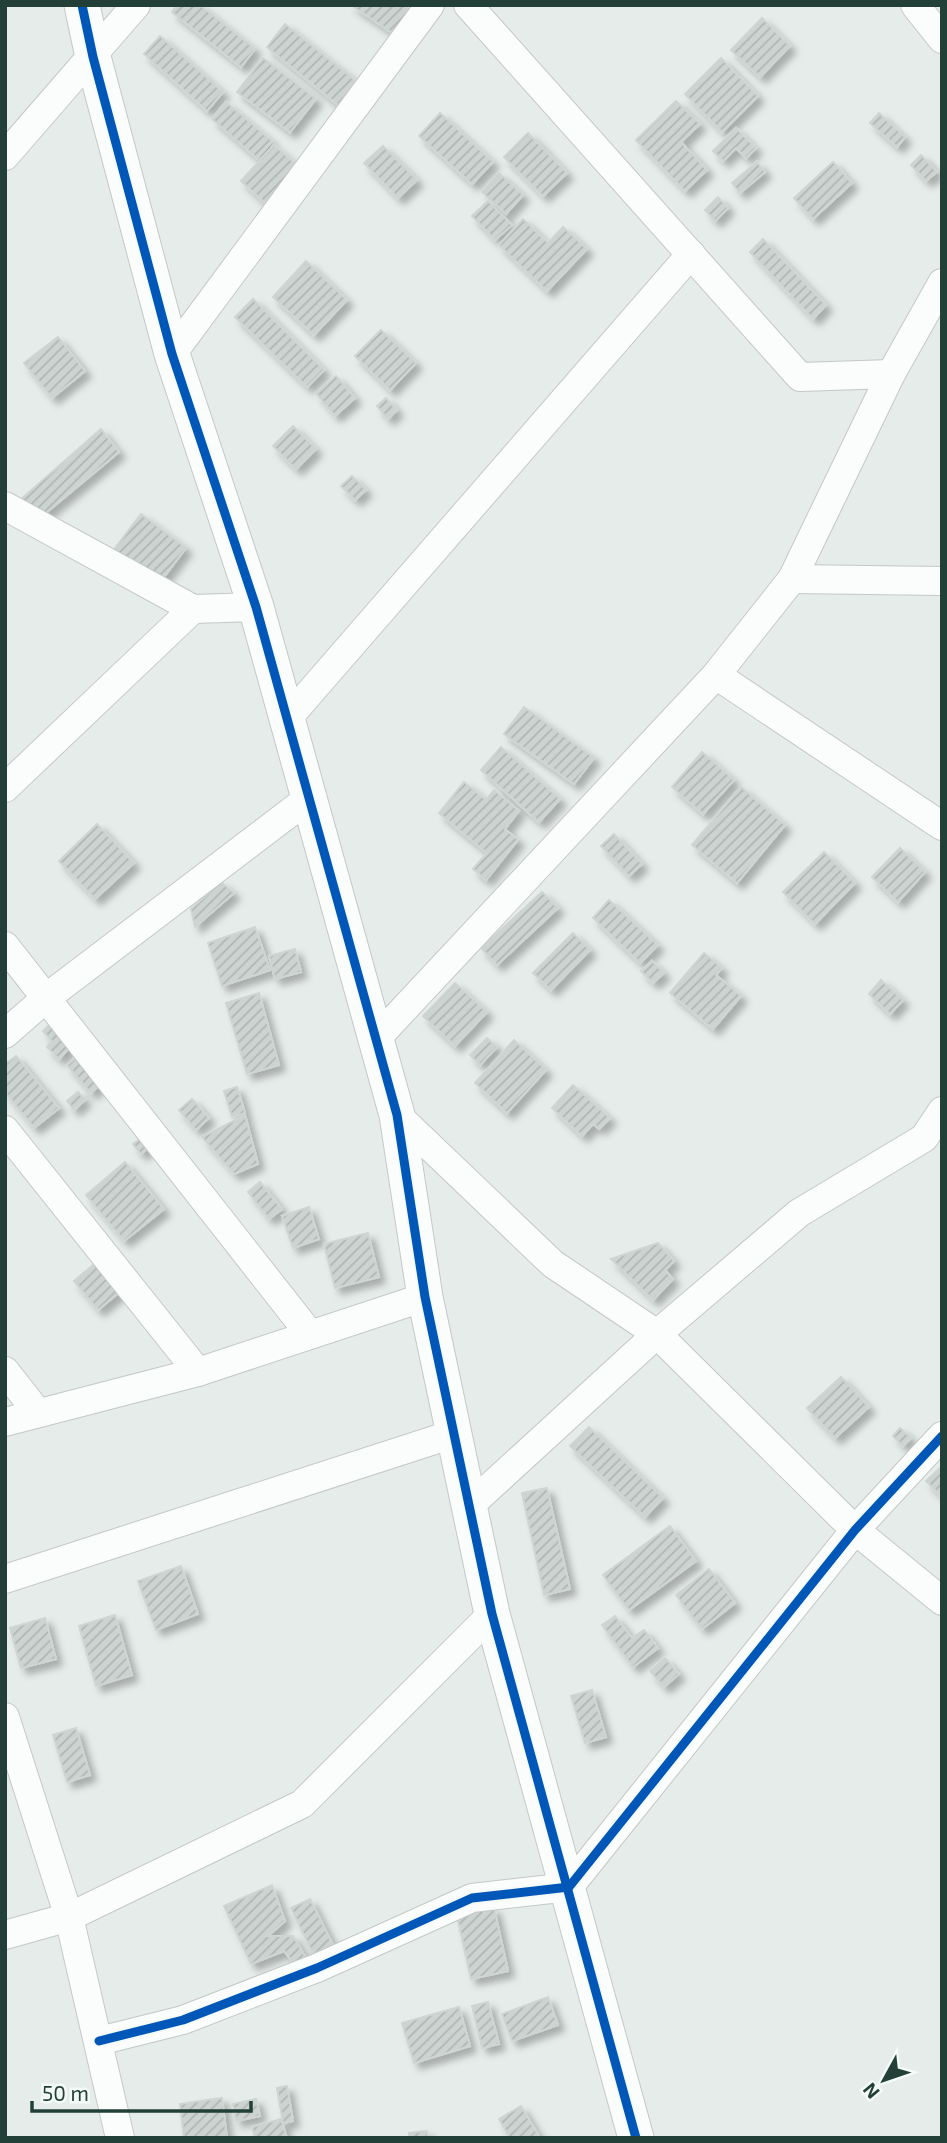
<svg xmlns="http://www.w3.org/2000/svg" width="947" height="2143" viewBox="0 0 947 2143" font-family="'Exo 2',sans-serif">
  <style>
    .building { fill: url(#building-hatch); stroke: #ced5d2; stroke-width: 2; filter: url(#shadow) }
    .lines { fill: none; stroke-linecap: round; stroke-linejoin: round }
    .minor-casing { stroke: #c3c9c6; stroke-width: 30 }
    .tertiary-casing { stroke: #c3c9c6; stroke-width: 37 }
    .minor { stroke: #fbfcfc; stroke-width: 28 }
    .tertiary { stroke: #fbfcfc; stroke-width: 35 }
    .cycleway-casing { stroke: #f4faf7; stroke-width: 13 }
    .cycleway { stroke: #0057b8; stroke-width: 9 }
  </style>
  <defs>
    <pattern id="building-hatch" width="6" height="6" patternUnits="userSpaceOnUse" patternTransform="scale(1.75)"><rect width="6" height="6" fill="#cdd3d0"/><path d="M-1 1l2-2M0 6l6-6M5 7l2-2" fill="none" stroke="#b0b6b3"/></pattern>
    <filter id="shadow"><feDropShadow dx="6" dy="6" stdDeviation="3.5" flood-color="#0004"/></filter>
  </defs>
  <rect width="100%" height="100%" fill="#e6ece9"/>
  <g class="building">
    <polygon points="177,5 200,5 255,49 241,67 172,12"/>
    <polygon points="351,5 403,5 410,10 394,34"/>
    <polygon points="762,18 790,46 760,77 731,50"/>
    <polygon points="285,24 357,82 338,105 267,47"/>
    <polygon points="160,36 223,92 207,111 144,54"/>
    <polygon points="263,58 316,99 290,132 237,92"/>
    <polygon points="721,58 758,96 722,132 685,94"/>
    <polygon points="676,101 700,124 681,142 707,170 685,191 636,140"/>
    <polygon points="226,102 272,141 257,158 212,119"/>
    <polygon points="440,113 493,162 472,184 419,136"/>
    <polygon points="879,113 905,137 897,147 870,123"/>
    <polygon points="736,128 756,148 746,158 736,148 723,161 713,151"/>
    <polygon points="528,133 567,173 543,196 504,157"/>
    <polygon points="274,145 298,166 265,203 241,181"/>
    <polygon points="383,146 417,180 398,198 364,163"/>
    <polygon points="921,155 937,172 926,181 911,165"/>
    <polygon points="757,162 765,172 740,193 732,183"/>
    <polygon points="833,162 852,183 813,219 794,198"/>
    <polygon points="499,173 523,195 506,214 482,192"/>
    <polygon points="718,197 728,208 715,221 705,210"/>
    <polygon points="488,201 512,225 495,240 472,216"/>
    <polygon points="523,219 548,243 563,227 587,249 547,291 499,245"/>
    <polygon points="763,239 826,305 813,319 750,252"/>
    <polygon points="306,261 347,300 314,335 273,297"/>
    <polygon points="253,299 324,370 307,387 235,317"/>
    <polygon points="381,330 416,363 390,390 355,356"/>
    <polygon points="58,337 85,371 52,398 24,363"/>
    <polygon points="336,376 355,398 335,416 316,393"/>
    <polygon points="386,398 397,410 388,419 377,406"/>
    <polygon points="293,426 316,449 296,469 273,446"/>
    <polygon points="101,429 119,452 41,517 19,501"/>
    <polygon points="352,476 366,490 355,500 341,486"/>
    <polygon points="141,514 186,548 157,586 112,552"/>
    <polygon points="524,707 594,758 574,784 504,734"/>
    <polygon points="501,747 560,799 539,822 481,770"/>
    <polygon points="702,752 734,780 703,814 672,787"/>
    <polygon points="464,782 486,800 494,790 519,811 505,829 518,840 486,880 473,869 487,853 439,813"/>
    <polygon points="741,787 785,825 737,883 692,845"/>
    <polygon points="97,824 134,863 95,899 59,861"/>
    <polygon points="614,834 642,864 629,876 601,846"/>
    <polygon points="900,848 925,872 898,902 872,877"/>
    <polygon points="824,852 855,883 815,924 783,892"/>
    <polygon points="221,882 234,893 195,927 191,909"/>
    <polygon points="542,892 558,908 497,965 481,948"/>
    <polygon points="609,900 658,945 640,963 593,918"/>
    <polygon points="255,927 270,970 222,986 208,943"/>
    <polygon points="573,933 590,950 551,990 533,973"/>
    <polygon points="295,949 301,972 275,979 269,956"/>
    <polygon points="704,953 722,968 716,975 741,996 713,1029 670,993"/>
    <polygon points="652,961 664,973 653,983 641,971"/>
    <polygon points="881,980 903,1000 890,1014 869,994"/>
    <polygon points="455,983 487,1012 455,1046 423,1016"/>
    <polygon points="259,993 279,1065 247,1074 226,1003"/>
    <polygon points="52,1022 73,1044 59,1059 47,1047 52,1041 43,1031"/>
    <polygon points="487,1038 497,1047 480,1065 470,1055"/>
    <polygon points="514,1040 546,1070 507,1113 475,1083"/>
    <polygon points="80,1054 103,1082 91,1093 67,1065"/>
    <polygon points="16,1056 59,1108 34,1128 5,1092 5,1064"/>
    <polygon points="573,1085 610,1118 599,1129 593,1124 582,1136 552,1108"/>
    <polygon points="237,1087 245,1113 232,1117 224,1091"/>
    <polygon points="78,1092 85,1100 74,1110 67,1101"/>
    <polygon points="192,1099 209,1118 196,1130 179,1110"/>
    <polygon points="245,1115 258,1164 234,1174 202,1137"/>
    <polygon points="143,1137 150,1146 141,1154 133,1144"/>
    <polygon points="125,1162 164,1209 124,1241 86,1195"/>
    <polygon points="260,1182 282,1209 269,1219 248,1192"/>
    <polygon points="309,1207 319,1239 293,1248 282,1216"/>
    <polygon points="368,1233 379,1277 335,1288 324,1244"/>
    <polygon points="658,1243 674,1261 665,1270 673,1279 653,1300 611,1259"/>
    <polygon points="98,1261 122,1290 98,1310 74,1281"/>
    <polygon points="841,1377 869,1407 835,1438 807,1408"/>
    <polygon points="589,1427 663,1498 645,1517 570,1446"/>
    <polygon points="900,1428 911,1438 903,1446 893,1436"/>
    <polygon points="942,1466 942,1497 926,1481"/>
    <polygon points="547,1488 570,1589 544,1595 522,1493"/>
    <polygon points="670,1526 696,1561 629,1610 603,1575"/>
    <polygon points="181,1566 198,1614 156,1630 138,1581"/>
    <polygon points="709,1569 735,1603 702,1629 676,1595"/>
    <polygon points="115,1615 132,1675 96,1686 79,1626"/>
    <polygon points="615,1616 632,1638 644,1630 658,1648 633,1667 602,1625"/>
    <polygon points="45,1618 56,1659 21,1668 10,1628"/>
    <polygon points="665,1658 679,1674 664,1687 650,1671"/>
    <polygon points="592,1690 606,1737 585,1743 571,1696"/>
    <polygon points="76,1728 90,1775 67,1782 53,1735"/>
    <polygon points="272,1885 285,1921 268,1936 293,1936 306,1958 296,1966 284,1951 251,1964 224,1906"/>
    <polygon points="310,1899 333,1945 313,1954 291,1908"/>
    <polygon points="494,1908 508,1971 471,1979 457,1916"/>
    <polygon points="548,1997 558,2025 512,2041 502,2014"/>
    <polygon points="488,2002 499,2044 482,2048 472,2006"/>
    <polygon points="459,2007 470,2046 414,2063 402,2023"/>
    <polygon points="287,2086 293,2121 283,2123 277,2088"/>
    <polygon points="222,2098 227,2138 184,2138 180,2104"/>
    <polygon points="256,2099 260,2116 236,2121 233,2104"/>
    <polygon points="521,2106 540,2138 510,2138 499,2119"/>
    <polygon points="281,2119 287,2138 255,2138 252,2127"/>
    <polygon points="427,2131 428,2138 409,2138 409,2133"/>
  </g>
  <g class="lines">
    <defs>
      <g id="minor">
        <polyline points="468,5 800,377 891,374"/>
        <polyline points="915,5 942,39"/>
        <polyline points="5,156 136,5"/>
        <polyline points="172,354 430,5"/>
        <polyline points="5,506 193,609 256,607"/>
        <polyline points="792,579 942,581"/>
        <polyline points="716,675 942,826"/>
        <polyline points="287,719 691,254"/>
        <polyline points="5,788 193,609"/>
        <polyline points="5,946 309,1333"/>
        <polyline points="5,1034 46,998 309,798"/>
        <polyline points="375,1040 716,675 792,579 891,374 942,283"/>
        <polyline points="397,1115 553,1264 657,1334 855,1530 942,1601"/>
        <polyline points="5,1130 198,1372"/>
        <polyline points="5,1371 38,1413"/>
        <polyline points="5,1422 198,1372 425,1297"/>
        <polyline points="468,1507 657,1334 799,1213 924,1138 942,1111"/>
        <polyline points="5,1579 453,1434"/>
        <polyline points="5,1717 69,1917 120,2138"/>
        <polyline points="5,1935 69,1917 302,1804 492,1614"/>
        <polyline points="99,2041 183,2020 317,1968 472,1898 569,1887 855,1530 942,1436"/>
      </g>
      <polyline id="tertiary" points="82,5 93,57 172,354 256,607 397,1115 425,1297 492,1614 636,2138"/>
    </defs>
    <use href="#minor" class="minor-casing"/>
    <use href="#tertiary" class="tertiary-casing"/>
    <use href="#minor" class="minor"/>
    <use href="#tertiary" class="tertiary"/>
    <defs>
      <g id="cycleway">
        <polyline points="82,5 93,57 172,354 256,607 397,1115 425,1297 492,1614 636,2138"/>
        <polyline points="99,2041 183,2020 317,1968 472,1898 569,1887 855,1530 942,1436"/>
      </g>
    </defs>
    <use href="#cycleway" class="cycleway-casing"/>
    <use href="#cycleway" class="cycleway"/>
  </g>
  <rect width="947" height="2143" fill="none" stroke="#224038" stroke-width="14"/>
  <g transform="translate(884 2080) rotate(230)" stroke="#f4faf7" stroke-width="5" paint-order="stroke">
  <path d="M0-5L12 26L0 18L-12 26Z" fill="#224038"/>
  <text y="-10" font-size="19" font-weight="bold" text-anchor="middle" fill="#224038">N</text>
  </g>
  <path d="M32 2101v10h219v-10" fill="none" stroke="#224038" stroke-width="3.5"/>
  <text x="42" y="2101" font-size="21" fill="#224038" stroke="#f4faf7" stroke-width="5" paint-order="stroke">50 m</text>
</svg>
